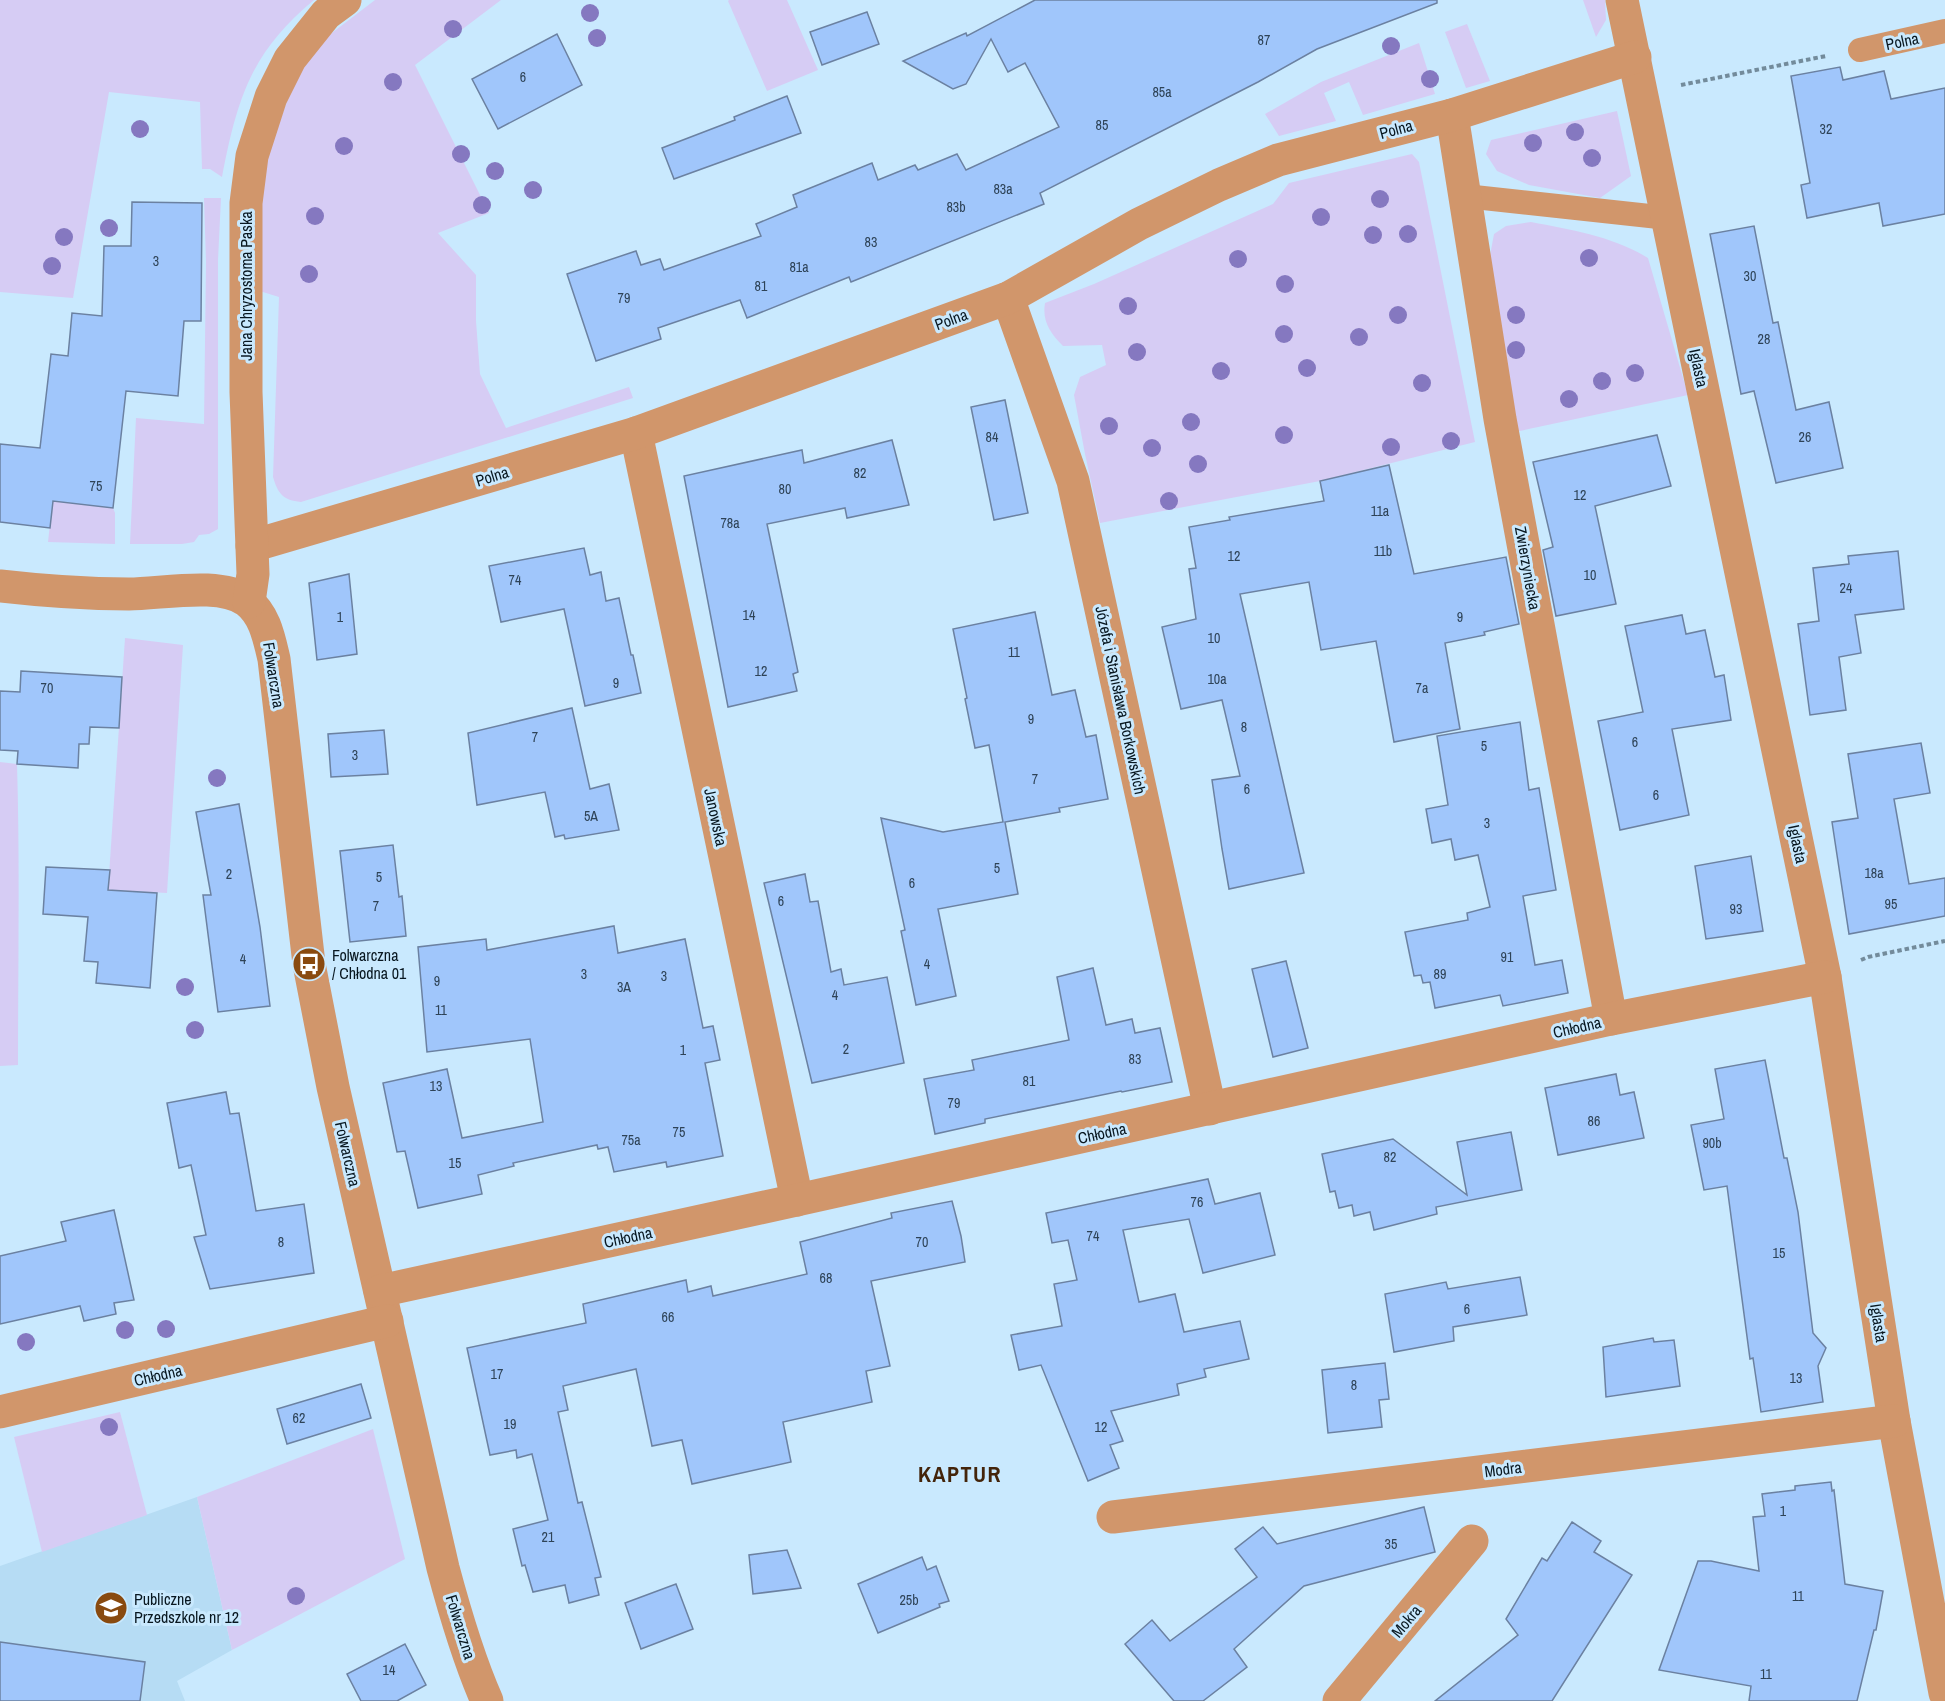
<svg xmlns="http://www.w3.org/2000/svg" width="1945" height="1701" viewBox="0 0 1945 1701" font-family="'Archivo Narrow',sans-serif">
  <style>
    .built { fill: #b6dcf4 }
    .green { fill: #d6ccf4 }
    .building { fill: #a0c6fb; stroke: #6b81a1; stroke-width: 1.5 }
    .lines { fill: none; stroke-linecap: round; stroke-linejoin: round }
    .path { stroke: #738b9b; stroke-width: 4; stroke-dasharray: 4.5 3; stroke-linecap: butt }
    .lane { stroke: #d1966b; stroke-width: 24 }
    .street { stroke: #d1966b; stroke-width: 33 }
    .tree { fill: #8578c0 }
    .labels { text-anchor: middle; stroke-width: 6; stroke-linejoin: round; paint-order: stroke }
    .number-label { font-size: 14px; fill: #2e4357 }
    .street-label { font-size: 16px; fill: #081720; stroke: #c9e9fe }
    .poi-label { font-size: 16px; fill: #081720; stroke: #c9e9fe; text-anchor: start }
    .district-label { font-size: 22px; font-weight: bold; letter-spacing: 1.5px; fill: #43240a; stroke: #c9e9fe }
  </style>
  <rect width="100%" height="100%" fill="#c9e9fe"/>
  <polygon class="built" points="197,1497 232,1650 177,1681 185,1701 0,1701 0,1566"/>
  <g class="green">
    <path d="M0,0H314C251,52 237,99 222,177L210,169H202L200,102L109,92L73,298L0,292Z"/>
    <path d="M375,0H501L415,65L489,213L438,233L476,275V321L480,374L506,428L629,387L633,398L301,502C283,500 278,494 273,477L279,297L253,289L258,182L296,76L328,36Z"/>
    <polygon points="729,0 787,0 818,70 767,91 728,1"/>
    <polygon points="1583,0 1605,0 1606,20 1596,37"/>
    <polygon points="1467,24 1490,81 1466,88 1445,32"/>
    <polygon points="1419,43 1435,94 1363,115 1349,82 1324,93 1336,121 1279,136 1265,114 1321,82"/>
    <polygon points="1617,111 1631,176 1600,198 1529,185 1497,171 1486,154 1491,140"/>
    <path d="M1412,154L1419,162L1475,442L1320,481L1100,523L1085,454L1074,395L1080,377L1106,365L1102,345L1063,346C1050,333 1042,321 1045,303L1094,284L1273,204L1289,183Z"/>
    <polygon points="204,198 221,198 218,260 218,529 209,534 199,535 194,542 182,544 130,544 136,418 204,424 206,262"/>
    <path d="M1531,222C1572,230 1612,236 1648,258L1688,395L1515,432L1489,261L1494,234L1506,226Z"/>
    <polygon points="54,488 113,508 115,513 115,544 48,542"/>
    <polygon points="125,638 183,645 167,893 108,890"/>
    <path d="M0,762L17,764C20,864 18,965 18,1065L0,1066Z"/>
    <polygon points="120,1412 147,1515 42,1552 14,1437"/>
    <polygon points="373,1429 405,1559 232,1650 197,1497"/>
  </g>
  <g class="building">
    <polygon points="1035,0 1437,0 1437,3 1317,49 1258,82 1040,193 1044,204 851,282 849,277 747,318 740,300 658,328 661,339 596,361 567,274 636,251 641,265 660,259 664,270 761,236 756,224 797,207 793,195 872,163 878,180 915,165 918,170 957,154 966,170 1059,127 1025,63 1008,72 991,39 966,84 953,89 903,61 966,33 967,36"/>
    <polygon points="867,12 879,44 822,65 810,32"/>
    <polygon points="557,34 582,85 498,129 472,79"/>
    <polygon points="1840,67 1843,80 1884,71 1891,99 1945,88 1945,214 1883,226 1879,203 1807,218 1801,185 1810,183 1791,76"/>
    <polygon points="787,96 801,133 674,179 662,148 735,120 734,117"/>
    <polygon points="132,202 202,203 201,321 184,321 178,396 126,391 113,508 53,501 50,528 0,522 0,444 40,448 51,354 68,356 72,313 102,316 104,246 131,246"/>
    <polygon points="1754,226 1773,323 1778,322 1796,410 1829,402 1843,468 1776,483 1754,391 1741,394 1710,234"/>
    <polygon points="1005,400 1028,513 994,520 971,407"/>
    <polygon points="1657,435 1671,486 1595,506 1616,604 1556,616 1543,550 1553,547 1533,462"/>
    <polygon points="892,440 909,505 847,518 845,508 767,524 798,672 793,674 797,691 728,707 684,476 802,450 804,463"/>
    <polygon points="1389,465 1414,574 1506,557 1519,624 1484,632 1485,635 1445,643 1460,729 1394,742 1376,641 1321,650 1309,582 1240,594 1304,873 1229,889 1222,849 1212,780 1240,776 1222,700 1181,709 1162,627 1196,619 1189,569 1196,568 1189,527 1230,520 1229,517 1324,501 1320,481"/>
    <polygon points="584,548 590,575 601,572 606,601 619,598 631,655 633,655 641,693 585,706 564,609 501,622 489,566"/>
    <polygon points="1898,551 1904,609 1855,615 1861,653 1839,657 1846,710 1810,715 1798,624 1819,621 1813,568 1849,564 1848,556"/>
    <polygon points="349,574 357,654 317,660 309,583"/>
    <polygon points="1035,612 1052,695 1075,690 1086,737 1096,735 1108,799 1059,808 1060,812 1005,822 1018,894 938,909 956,996 916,1005 901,931 905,930 881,818 943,832 1003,822 989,745 975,748 965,699 967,698 953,629"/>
    <polygon points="1682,615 1686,634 1705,630 1715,677 1724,675 1731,720 1672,729 1689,815 1620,830 1598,721 1643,712 1625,626"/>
    <polygon points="21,671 122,677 119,728 90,727 89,744 79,744 78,768 17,764 18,751 0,750 0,691 20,692"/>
    <polygon points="572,708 590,789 609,784 619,830 565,839 564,835 555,837 545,792 477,805 468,733"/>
    <polygon points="1520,722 1529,790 1539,788 1556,890 1523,896 1535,965 1562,960 1568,993 1503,1006 1500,995 1435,1008 1430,982 1423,983 1421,975 1414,976 1405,932 1468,920 1467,913 1490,907 1478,855 1455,860 1451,839 1432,843 1426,809 1448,805 1437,736"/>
    <polygon points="384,730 388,774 331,777 328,734"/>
    <polygon points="1921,743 1930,793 1894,799 1909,884 1945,878 1945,916 1849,934 1832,822 1858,818 1848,754"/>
    <polygon points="239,804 260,927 270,1006 218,1012 203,895 211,895 196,812"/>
    <polygon points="393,845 399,897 402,896 406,936 350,942 340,851"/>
    <polygon points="1751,856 1763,931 1706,939 1695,866"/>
    <polygon points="46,867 110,870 108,890 157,893 150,988 96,983 98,962 84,961 88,917 43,914"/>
    <polygon points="805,874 810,902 818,901 831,972 841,969 844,985 887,977 904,1063 812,1083 764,883"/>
    <polygon points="614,926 618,953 685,939 703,1028 713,1026 720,1060 705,1063 723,1156 667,1167 666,1162 614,1172 608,1147 598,1149 597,1145 513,1163 514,1166 478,1175 482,1194 418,1208 405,1151 397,1152 383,1083 447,1069 462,1138 543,1122 530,1039 427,1052 418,947 486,939 487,950"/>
    <polygon points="1286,961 1308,1048 1273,1057 1252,969"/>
    <polygon points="1093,968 1106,1025 1132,1019 1135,1033 1160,1028 1172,1082 1122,1092 1121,1091 985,1119 985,1123 935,1134 924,1079 974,1070 972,1060 1069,1040 1057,977"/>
    <polygon points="1765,1060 1784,1158 1787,1158 1798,1212 1813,1333 1826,1348 1818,1366 1823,1402 1761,1412 1753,1358 1750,1359 1727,1186 1704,1190 1691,1125 1724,1119 1715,1069"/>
    <polygon points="1616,1074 1620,1095 1634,1092 1644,1138 1558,1155 1545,1088"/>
    <polygon points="226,1092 230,1114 239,1113 256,1211 304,1204 314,1273 210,1289 194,1237 206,1235 191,1165 179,1168 167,1103"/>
    <polygon points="1511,1132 1522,1190 1436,1207 1437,1214 1374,1230 1370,1212 1354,1216 1352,1205 1339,1208 1335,1191 1330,1192 1322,1154 1393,1139 1467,1195 1457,1142"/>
    <polygon points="1208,1179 1215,1204 1260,1193 1275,1255 1203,1273 1189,1219 1123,1230 1139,1302 1175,1294 1184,1332 1240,1321 1249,1359 1204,1369 1206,1377 1177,1384 1179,1395 1111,1411 1123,1441 1110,1445 1119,1468 1088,1481 1041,1365 1019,1370 1011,1335 1062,1326 1054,1284 1077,1280 1068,1240 1052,1243 1046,1213"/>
    <polygon points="952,1201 961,1236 965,1262 871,1281 890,1366 866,1371 872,1402 783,1422 791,1462 692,1484 682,1440 652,1446 636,1369 563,1386 568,1410 558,1412 578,1503 582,1502 601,1577 595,1578 599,1595 569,1603 565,1585 533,1592 525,1565 522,1566 513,1529 548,1520 532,1454 517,1458 516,1450 490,1455 467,1348 586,1323 583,1304 686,1280 688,1292 711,1286 713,1296 807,1274 800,1242 892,1218 891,1213"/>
    <polygon points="114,1210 134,1300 114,1303 116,1314 84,1321 80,1306 0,1324 0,1256 66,1241 61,1222"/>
    <polygon points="1520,1277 1527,1315 1453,1327 1454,1341 1394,1352 1385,1294 1446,1282 1448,1289"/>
    <polygon points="1653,1338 1654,1342 1674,1340 1680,1386 1606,1397 1603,1347"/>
    <polygon points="1385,1363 1389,1399 1379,1400 1382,1427 1328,1433 1322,1370"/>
    <polygon points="361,1384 371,1418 287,1444 277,1409"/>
    <polygon points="1831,1482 1832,1491 1834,1490 1845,1584 1883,1591 1876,1630 1874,1630 1857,1701 1749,1701 1751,1686 1659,1670 1698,1561 1711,1561 1759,1571 1753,1517 1765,1516 1762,1494 1795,1490 1795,1486"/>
    <polygon points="1424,1507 1435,1552 1304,1586 1234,1649 1247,1667 1203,1701 1174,1701 1125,1644 1152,1620 1170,1641 1257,1577 1235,1549 1263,1527 1277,1544"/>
    <polygon points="1572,1522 1601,1541 1594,1552 1632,1575 1552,1701 1435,1701 1518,1635 1506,1619 1542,1558 1547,1561"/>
    <polygon points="787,1550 801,1588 753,1594 749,1555"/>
    <polygon points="922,1557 927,1570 936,1566 949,1601 939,1604 940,1607 878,1633 858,1584"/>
    <polygon points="676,1584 693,1629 641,1649 625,1603"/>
    <polygon points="0,1642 145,1662 140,1701 0,1701"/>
    <polygon points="405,1644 426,1685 397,1701 361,1701 347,1674"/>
  </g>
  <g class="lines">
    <g class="path">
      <polyline points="1681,85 1826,56"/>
      <polyline points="1861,960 1868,957 1945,941"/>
    </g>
    <g class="lane">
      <polyline points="1860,50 1945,31"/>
      <polyline points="1465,196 1668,218"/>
    </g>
    <g class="street">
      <polyline points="1622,0 1825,977 1894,1421 1945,1693"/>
      <polyline points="1452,115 1500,419 1611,1019"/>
      <polyline points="1008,298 1073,481 1210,1109"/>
      <polyline points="636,433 797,1200"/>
      <polyline points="252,546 636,433 1008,298 1139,224 1219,185 1278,160 1452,115 1635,57"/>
      <path d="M0,586C43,591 86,594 129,594C162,594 220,581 247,601C265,615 269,638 274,659L309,964L333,1087L443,1568C455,1613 468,1658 487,1701"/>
      <polyline points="249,602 253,574 246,392 246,203 252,156 271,97 290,59 326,14 345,0"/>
      <polyline points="380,1291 797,1200 1611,1019 1825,977"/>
      <polyline points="0,1412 387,1321"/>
      <polyline points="1113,1517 1894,1421"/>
      <polyline points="1339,1701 1472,1541"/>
    </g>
  </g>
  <g class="tree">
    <circle cx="590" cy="13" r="9"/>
    <circle cx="453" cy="29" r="9"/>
    <circle cx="597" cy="38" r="9"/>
    <circle cx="1391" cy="46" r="9"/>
    <circle cx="1430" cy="79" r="9"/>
    <circle cx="393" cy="82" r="9"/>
    <circle cx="140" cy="129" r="9"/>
    <circle cx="1575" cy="132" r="9"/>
    <circle cx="1533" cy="143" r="9"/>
    <circle cx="344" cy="146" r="9"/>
    <circle cx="461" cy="154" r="9"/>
    <circle cx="1592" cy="158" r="9"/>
    <circle cx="495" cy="171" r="9"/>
    <circle cx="533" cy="190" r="9"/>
    <circle cx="1380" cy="199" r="9"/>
    <circle cx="482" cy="205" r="9"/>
    <circle cx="315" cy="216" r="9"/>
    <circle cx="1321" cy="217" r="9"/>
    <circle cx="109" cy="228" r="9"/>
    <circle cx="1408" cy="234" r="9"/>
    <circle cx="1373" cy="235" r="9"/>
    <circle cx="64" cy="237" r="9"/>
    <circle cx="1589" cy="258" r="9"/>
    <circle cx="1238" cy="259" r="9"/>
    <circle cx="52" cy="266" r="9"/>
    <circle cx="309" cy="274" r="9"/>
    <circle cx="1285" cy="284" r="9"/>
    <circle cx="1128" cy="306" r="9"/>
    <circle cx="1398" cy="315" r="9"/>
    <circle cx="1516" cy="315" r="9"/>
    <circle cx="1284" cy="334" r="9"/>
    <circle cx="1359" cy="337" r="9"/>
    <circle cx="1516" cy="350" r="9"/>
    <circle cx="1137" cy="352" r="9"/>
    <circle cx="1307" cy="368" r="9"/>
    <circle cx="1221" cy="371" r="9"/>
    <circle cx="1635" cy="373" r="9"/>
    <circle cx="1602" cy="381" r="9"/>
    <circle cx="1422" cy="383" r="9"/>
    <circle cx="1569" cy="399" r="9"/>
    <circle cx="1191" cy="422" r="9"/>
    <circle cx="1109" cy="426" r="9"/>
    <circle cx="1284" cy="435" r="9"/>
    <circle cx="1451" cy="441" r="9"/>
    <circle cx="1391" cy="447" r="9"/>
    <circle cx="1152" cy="448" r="9"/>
    <circle cx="1198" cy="464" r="9"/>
    <circle cx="1169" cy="501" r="9"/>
    <circle cx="217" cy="778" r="9"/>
    <circle cx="185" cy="987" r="9"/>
    <circle cx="195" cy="1030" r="9"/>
    <circle cx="166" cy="1329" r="9"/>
    <circle cx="125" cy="1330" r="9"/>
    <circle cx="26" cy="1342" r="9"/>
    <circle cx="109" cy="1427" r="9"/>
    <circle cx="296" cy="1596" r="9"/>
  </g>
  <defs>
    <symbol id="bus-disc" viewBox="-11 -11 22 22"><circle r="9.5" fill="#894a0f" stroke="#c9e9fe"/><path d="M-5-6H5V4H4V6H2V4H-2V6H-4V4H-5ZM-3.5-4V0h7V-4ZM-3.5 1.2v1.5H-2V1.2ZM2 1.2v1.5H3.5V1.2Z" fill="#fff"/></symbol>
    <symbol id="school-disc" viewBox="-11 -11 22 22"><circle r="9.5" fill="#894a0f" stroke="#c9e9fe"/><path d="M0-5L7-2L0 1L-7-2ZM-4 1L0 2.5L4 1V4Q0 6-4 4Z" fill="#fff"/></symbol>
  </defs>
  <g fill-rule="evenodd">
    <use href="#bus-disc" x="290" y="945" width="38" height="38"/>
    <use href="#school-disc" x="92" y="1589" width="38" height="38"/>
  </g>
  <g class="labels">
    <g class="number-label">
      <text x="1264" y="45">87</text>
      <text x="523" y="82">6</text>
      <text x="1162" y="97">85a</text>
      <text x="1102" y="130">85</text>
      <text x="1826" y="134">32</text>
      <text x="1003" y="194">83a</text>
      <text x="956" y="212">83b</text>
      <text x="871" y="247">83</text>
      <text x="156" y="266">3</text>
      <text x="799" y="272">81a</text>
      <text x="1750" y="281">30</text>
      <text x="761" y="291">81</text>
      <text x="624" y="303">79</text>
      <text x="1764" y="344">28</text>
      <text x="992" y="442">84</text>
      <text x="1805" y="442">26</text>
      <text x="860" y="478">82</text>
      <text x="96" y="491">75</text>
      <text x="785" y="494">80</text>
      <text x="1580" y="500">12</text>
      <text x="1380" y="516">11a</text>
      <text x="730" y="528">78a</text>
      <text x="1383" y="556">11b</text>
      <text x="1234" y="561">12</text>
      <text x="1590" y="580">10</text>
      <text x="515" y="585">74</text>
      <text x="1846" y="593">24</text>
      <text x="749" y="620">14</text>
      <text x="340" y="622">1</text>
      <text x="1460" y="622">9</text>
      <text x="1214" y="643">10</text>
      <text x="1014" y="657">11</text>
      <text x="761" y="676">12</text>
      <text x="1217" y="684">10a</text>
      <text x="616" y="688">9</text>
      <text x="47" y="693">70</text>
      <text x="1422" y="693">7a</text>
      <text x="1031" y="724">9</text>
      <text x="1244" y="732">8</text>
      <text x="535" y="742">7</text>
      <text x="1635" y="747">6</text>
      <text x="1484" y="751">5</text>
      <text x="355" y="760">3</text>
      <text x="1035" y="784">7</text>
      <text x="1247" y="794">6</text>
      <text x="1656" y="800">6</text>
      <text x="591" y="821">5A</text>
      <text x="1487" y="828">3</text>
      <text x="997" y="873">5</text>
      <text x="1874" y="878">18a</text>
      <text x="229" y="879">2</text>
      <text x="379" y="882">5</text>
      <text x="912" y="888">6</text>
      <text x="781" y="906">6</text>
      <text x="1891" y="909">95</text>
      <text x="376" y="911">7</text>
      <text x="1736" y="914">93</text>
      <text x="1507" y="962">91</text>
      <text x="243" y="964">4</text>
      <text x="927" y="969">4</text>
      <text x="584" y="979">3</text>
      <text x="1440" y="979">89</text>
      <text x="664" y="981">3</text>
      <text x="437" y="986">9</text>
      <text x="624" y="992">3A</text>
      <text x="835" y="1000">4</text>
      <text x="441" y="1015">11</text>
      <text x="846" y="1054">2</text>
      <text x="683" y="1055">1</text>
      <text x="1135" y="1064">83</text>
      <text x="1029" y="1086">81</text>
      <text x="436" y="1091">13</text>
      <text x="954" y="1108">79</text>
      <text x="1594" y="1126">86</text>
      <text x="679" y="1137">75</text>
      <text x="631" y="1145">75a</text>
      <text x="1712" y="1148">90b</text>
      <text x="1390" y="1162">82</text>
      <text x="455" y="1168">15</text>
      <text x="1197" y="1207">76</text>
      <text x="1093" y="1241">74</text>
      <text x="281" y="1247">8</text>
      <text x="922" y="1247">70</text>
      <text x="1779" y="1258">15</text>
      <text x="826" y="1283">68</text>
      <text x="1467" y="1314">6</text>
      <text x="668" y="1322">66</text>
      <text x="497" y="1379">17</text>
      <text x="1796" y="1383">13</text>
      <text x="1354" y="1390">8</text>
      <text x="299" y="1423">62</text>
      <text x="510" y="1429">19</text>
      <text x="1101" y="1432">12</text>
      <text x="1783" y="1516">1</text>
      <text x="548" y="1542">21</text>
      <text x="1391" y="1549">35</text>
      <text x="1798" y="1601">11</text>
      <text x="909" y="1605">25b</text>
      <text x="389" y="1675">14</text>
      <text x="1766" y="1679">11</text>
    </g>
    <g class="street-label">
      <text transform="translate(1902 41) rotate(-12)" y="6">Polna</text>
      <text transform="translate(1396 129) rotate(-15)" y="6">Polna</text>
      <text transform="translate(246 286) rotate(-90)" y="6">Jana Chryzostoma Paska</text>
      <text transform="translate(951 319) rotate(-20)" y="6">Polna</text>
      <text transform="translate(1699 368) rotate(78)" y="6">Iglasta</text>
      <text transform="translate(492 476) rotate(-17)" y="6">Polna</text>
      <text transform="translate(1528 568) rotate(80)" y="6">Zwierzyniecka</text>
      <text transform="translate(274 675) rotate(81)" y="6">Folwarczna</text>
      <text transform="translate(1121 700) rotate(78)" y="6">Józefa i Stanisława Borkowskich</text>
      <text transform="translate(716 817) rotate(78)" y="6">Janowska</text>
      <text transform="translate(1798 844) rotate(78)" y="6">Iglasta</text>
      <text transform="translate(1577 1027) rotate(-13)" y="6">Chłodna</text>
      <text transform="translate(1102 1133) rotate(-12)" y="6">Chłodna</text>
      <text transform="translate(348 1154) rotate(77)" y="6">Folwarczna</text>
      <text transform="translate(628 1237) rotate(-12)" y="6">Chłodna</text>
      <text transform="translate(1879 1323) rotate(81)" y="6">Iglasta</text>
      <text transform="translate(158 1375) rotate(-13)" y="6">Chłodna</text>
      <text transform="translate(1503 1469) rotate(-7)" y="6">Modra</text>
      <text transform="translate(1406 1621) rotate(-50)" y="6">Mokra</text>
      <text transform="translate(461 1627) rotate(73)" y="6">Folwarczna</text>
    </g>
    <g class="poi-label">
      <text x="332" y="961">Folwarczna<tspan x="332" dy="18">/ Chłodna 01</tspan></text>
      <text x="134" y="1605">Publiczne<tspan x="134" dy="18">Przedszkole nr 12</tspan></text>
    </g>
    <g class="district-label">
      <text x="960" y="1482">KAPTUR</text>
    </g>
  </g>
</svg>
